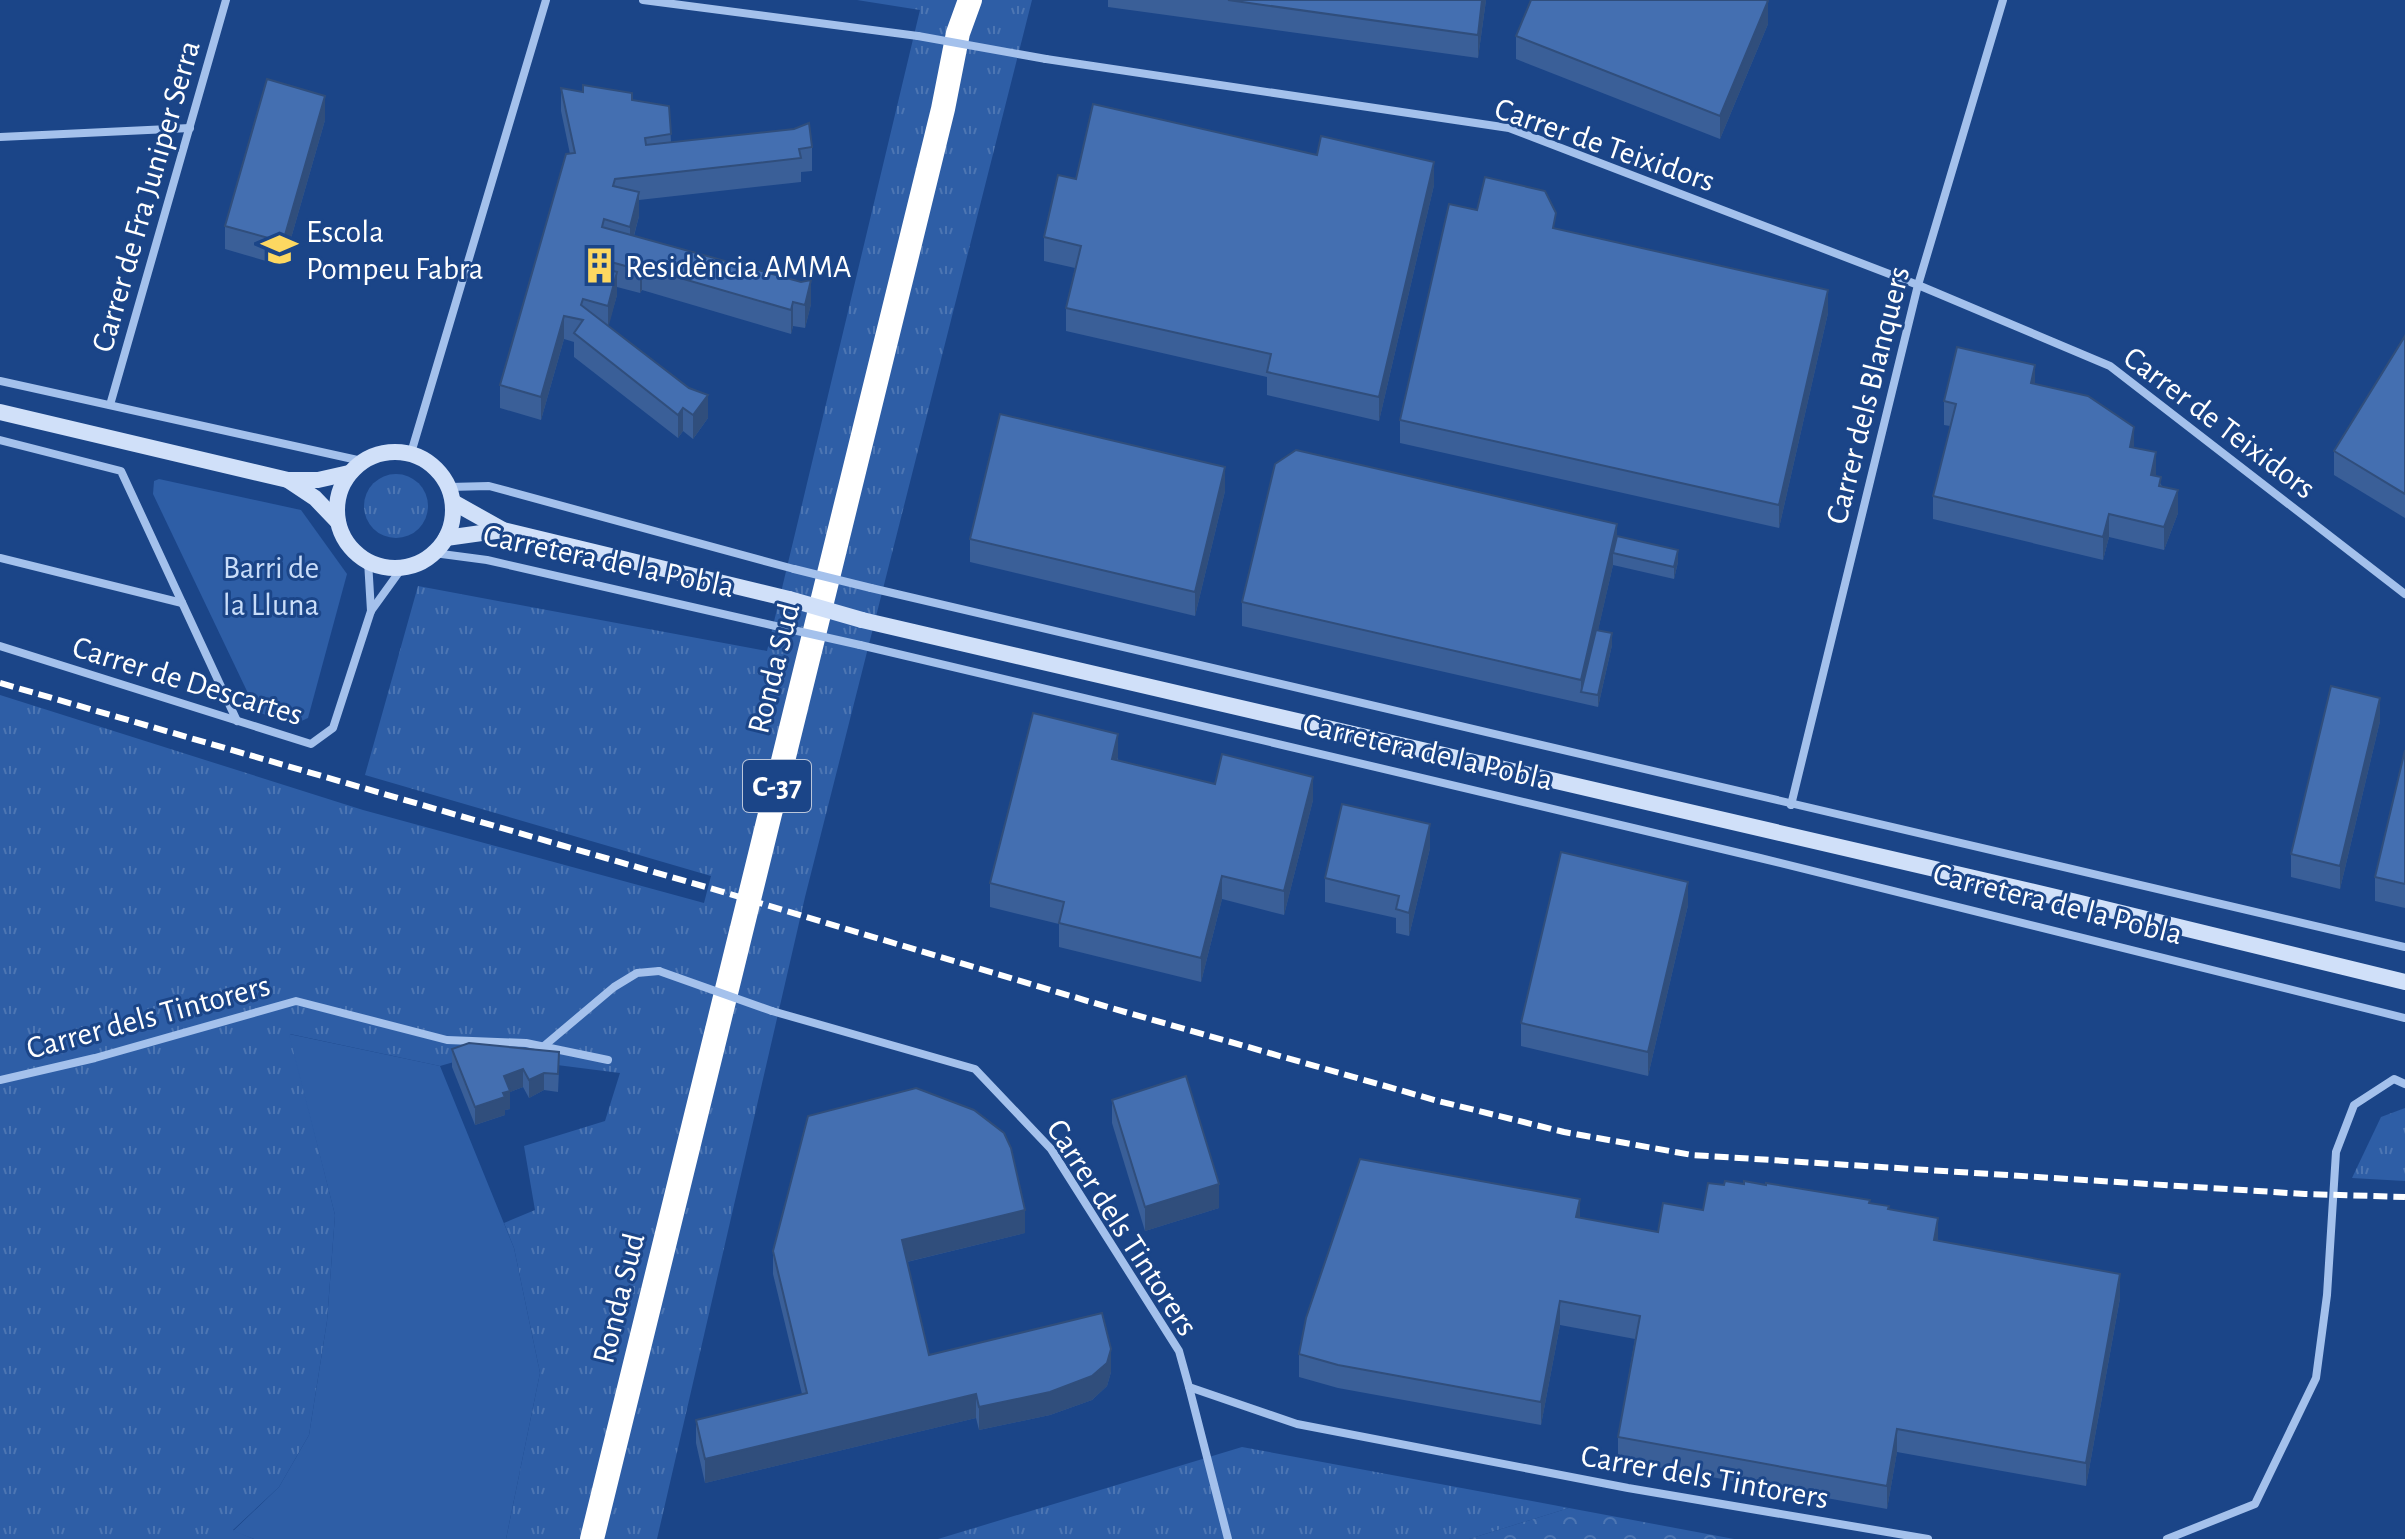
<svg xmlns="http://www.w3.org/2000/svg" width="2405" height="1539" viewBox="0 0 2405 1539" font-family="'Alegreya Sans',sans-serif">
  <style>
    .grass { fill: url(#grass-tufts) }
    .forest { fill: url(#forest-crowns) }
    .green { fill: #2e5ea6 }
    .lines { fill: none; stroke-linecap: round; stroke-linejoin: round }
    .street { stroke: #a4c1ec; stroke-width: 8 }
    .secondary { stroke: #d0e0f9; stroke-width: 16 }
    .highway { stroke: #fff; stroke-width: 24 }
    .rail { stroke: #fff; stroke-width: 6; stroke-dasharray: 14 6; stroke-linecap: butt }
    .street-bridge { stroke: #a4c1ec; stroke-width: 8 }
    .secondary-bridge { stroke: #d0e0f9; stroke-width: 16 }
    .wall { fill: #3a5f98 }
    .shaded-wall { fill: #304e7c }
    .building { fill: #446fb1; stroke: #304e7c; stroke-width: 2 }
    .labels { text-anchor: middle; stroke-width: 6; stroke-linejoin: round; paint-order: stroke }
    .shield { fill: #1b4588; stroke: #bbc7db; stroke-width: 2 }
    .shield-label { font-size: 30px; font-weight: bold; fill: #fff }
    .street-label { font-size: 32px; fill: #fff; stroke: #1b4588 }
    .poi-label { font-size: 32px; fill: #fff; stroke: #1b4588; text-anchor: start }
    .park-label { font-size: 32px; fill: #c9ddf9; stroke: #1b4588 }
  </style>
  <defs>
    <pattern id="grass-tufts" width="24" height="20" patternUnits="userSpaceOnUse" patternTransform="scale(2)"><rect width="24" height="20" fill="#2e5ea6"/><path d="M3 7l-1-3M5 7V3M7 7l1-3M15 17l-1-3M17 17v-4M19 17l1-3" fill="none" stroke="#4d76b3"/></pattern>
    <pattern id="forest-crowns" width="20" height="18" patternUnits="userSpaceOnUse" patternTransform="scale(2)"><rect width="20" height="18" fill="#2e5ea6"/><path d="M2 6a3 3 0 1 1 6 0M12 15a3 3 0 1 1 6 0" fill="none" stroke="#4d76b3"/></pattern>
  </defs>
  <rect width="100%" height="100%" fill="#1b4588"/>
  <g class="grass">
    <polygon points="857,0 1032,0 805,897 657,1539 506,1539 540,1373 514,1248 504,1223 535,1210 524,1146 605,1121 620,1073 478,1055 440,1066 290,1034 335,1215 327,1321 309,1435 279,1487 233,1530 254,1539 0,1539 0,695 363,810 704,903 711,876 365,775 418,586 767,651 920,10"/>
    <circle cx="396" cy="506" r="32"/>
    <polygon points="2405,1108 2405,1181 2352,1178 2381,1117"/>
    <polygon points="1242,1447 1569,1508 1469,1539 938,1539"/>
  </g>
  <polygon class="forest" points="1569,1508 1734,1539 1469,1539"/>
  <g class="green">
    <polygon points="159,479 301,510 347,574 308,718 295,724 257,712 153,494 154,481"/>
    <polygon points="289,1034 440,1066 514,1248 540,1373 506,1539 254,1539 233,1531 279,1487 309,1435 327,1321 335,1215"/>
  </g>
  <g class="lines">
    <g class="street">
      <polyline points="643,0 918,36"/>
      <polyline points="1046,59 1509,128 1918,285 2110,366 2405,594"/>
      <polyline points="0,137 190,128"/>
      <polyline points="0,381 362,461"/>
      <polyline points="110,405 226,0"/>
      <polyline points="0,440 121,471 237,721"/>
      <polyline points="411,453 546,0"/>
      <polyline points="449,487 489,486 794,569"/>
      <polyline points="434,553 487,560 784,628"/>
      <polyline points="0,558 182,603"/>
      <polyline points="368,561 371,611"/>
      <polyline points="871,588 2405,947"/>
      <polyline points="860,645 1760,858 2405,1018"/>
      <polyline points="0,646 311,744 333,728 371,611 402,568"/>
      <polyline points="1791,805 1918,285 2003,0"/>
      <polyline points="772,1011 975,1069 1051,1149 1179,1351 1189,1387 1297,1424 1628,1488 1928,1539"/>
      <polyline points="544,1046 614,987 637,973 659,971"/>
      <polyline points="0,1080 95,1058 296,1001 447,1040 526,1043 608,1060"/>
      <polyline points="1189,1387 1228,1539"/>
      <polyline points="2167,1539 2255,1504 2316,1378 2327,1295 2336,1152 2354,1105 2394,1079 2405,1084"/>
    </g>
    <g class="secondary">
      <polyline points="0,412 288,480 318,480 349,473"/>
      <circle cx="395" cy="510" r="58"/>
      <polyline points="288,480 315,498 338,522"/>
      <polyline points="453,502 503,530 789,599"/>
      <polyline points="446,538 503,530"/>
      <polyline points="862,620 2064,899 2405,982"/>
    </g>
    <polyline class="highway" points="592,1539 943,109 958,33 970,0"/>
    <polyline class="rail" points="0,683 706,887 1111,1008 1438,1101 1564,1132 1692,1155 2305,1194 2405,1197"/>
    <g class="street-bridge">
      <polyline points="918,36 1046,59"/>
      <polyline points="794,569 871,588"/>
      <polyline points="784,628 860,645"/>
      <polyline points="659,971 772,1011"/>
    </g>
    <polyline class="secondary-bridge" points="789,599 862,620"/>
  </g>
  <g class="wall">
    <polygon points="1108,0 1486,0 1478,58 1108,7"/>
    <polygon points="1768,24 1720,139 1516,59 1516,36"/>
    <polygon points="561,88 669,106 671,142 812,147 812,171 801,172 801,182 639,200 639,216 634,236 811,304 805,328 793,326 791,334 642,290 640,293 617,287 617,295 608,326 708,418 693,439 683,431 678,438 574,357 574,342 564,339 541,420 500,408 500,385 570,154 561,111"/>
    <polygon points="325,120 283,266 225,249 225,226"/>
    <polygon points="1076,179 1434,185 1379,421 1267,395 1267,377 1066,331 1066,308 1075,268 1044,261 1044,237"/>
    <polygon points="1477,210 1556,229 1828,313 1779,528 1400,443 1400,420"/>
    <polygon points="2405,336 2405,518 2334,475 2334,451"/>
    <polygon points="2035,384 2134,448 2156,476 2178,513 2164,550 2109,537 2103,560 1933,519 1933,496 1950,426 1944,425 1944,401"/>
    <polygon points="1225,491 1195,616 970,562 970,539"/>
    <polygon points="1617,536 1678,562 1674,579 1613,565 1598,630 1612,645 1598,707 1242,626 1242,602"/>
    <polygon points="2380,721 2340,889 2291,877 2291,854"/>
    <polygon points="2405,750 2405,908 2375,901 2375,877"/>
    <polygon points="1118,757 1118,760 1215,784 1313,800 1284,915 1222,899 1201,982 1059,947 1059,924 990,907 990,883"/>
    <polygon points="1430,848 1409,936 1396,933 1396,918 1325,902 1325,878"/>
    <polygon points="1688,905 1648,1076 1521,1046 1521,1023"/>
    <polygon points="452,1049 559,1070 558,1092 544,1090 529,1098 523,1087 510,1092 510,1109 505,1110 505,1115 475,1125 452,1067"/>
    <polygon points="1112,1100 1219,1208 1145,1231 1112,1123"/>
    <polygon points="1724,1185 1870,1203 1889,1209 1938,1241 2120,1298 2086,1486 1897,1452 1887,1509 1618,1460 1618,1437 1635,1339 1560,1325 1541,1425 1338,1388 1299,1377 1299,1354 1580,1218 1658,1232 1703,1210"/>
    <polygon points="1025,1233 907,1262 929,1355 1111,1372 1107,1386 1092,1400 1050,1415 979,1430 976,1418 705,1483 696,1443 696,1420 802,1394 773,1274 773,1251"/>
  </g>
  <g class="shaded-wall">
    <polygon points="1482,0 1486,0 1478,58 1478,35"/>
    <polygon points="1768,1 1768,24 1720,139 1720,116"/>
    <polygon points="325,96 325,120 283,266 283,242"/>
    <polygon points="1434,162 1434,185 1379,421 1379,397"/>
    <polygon points="639,192 639,216 630,250 630,227"/>
    <polygon points="642,267 642,290 640,293 640,270"/>
    <polygon points="617,272 617,295 608,329 608,306"/>
    <polygon points="811,280 811,304 805,328 805,305"/>
    <polygon points="1828,290 1828,313 1779,528 1779,505"/>
    <polygon points="793,302 793,326 791,334 791,310"/>
    <polygon points="564,316 564,339 541,420 541,397"/>
    <polygon points="2035,365 2035,389 2031,383"/>
    <polygon points="708,395 708,418 693,439 693,415"/>
    <polygon points="683,408 683,431 678,438 678,415"/>
    <polygon points="2134,427 2134,450 2130,447"/>
    <polygon points="2156,452 2156,476 2151,475"/>
    <polygon points="1225,467 1225,491 1195,616 1195,592"/>
    <polygon points="2178,490 2178,513 2164,550 2164,527"/>
    <polygon points="2109,514 2109,537 2103,560 2103,537"/>
    <polygon points="1617,524 1617,548 1613,553 1613,565 1584,692 1581,692 1581,680"/>
    <polygon points="1678,550 1678,562 1674,579 1674,567"/>
    <polygon points="1612,633 1612,645 1598,707 1598,695"/>
    <polygon points="2380,698 2380,721 2340,889 2340,866"/>
    <polygon points="1118,734 1118,757 1112,782 1112,759"/>
    <polygon points="1313,777 1313,800 1284,915 1284,891"/>
    <polygon points="1430,824 1430,848 1409,936 1409,913"/>
    <polygon points="1222,876 1222,899 1201,982 1201,958"/>
    <polygon points="1688,882 1688,905 1648,1076 1648,1052"/>
    <polygon points="523,1069 523,1087 510,1092 510,1109 505,1110 505,1115 475,1125 475,1107 504,1076"/>
    <polygon points="544,1073 544,1090 529,1098 529,1080"/>
    <polygon points="1219,1184 1219,1208 1145,1231 1145,1207"/>
    <polygon points="1580,1199 1580,1222 1576,1217"/>
    <polygon points="1025,1210 1025,1233 902,1263 902,1240"/>
    <polygon points="1938,1218 1938,1242 1934,1240"/>
    <polygon points="2120,1274 2120,1298 2086,1486 2086,1463"/>
    <polygon points="1560,1301 1560,1325 1541,1425 1541,1402"/>
    <polygon points="1111,1349 1111,1372 1107,1386 1092,1400 1050,1415 979,1430 979,1407"/>
    <polygon points="976,1394 976,1418 705,1483 705,1459"/>
    <polygon points="1897,1429 1897,1452 1887,1509 1887,1486"/>
  </g>
  <g class="building">
    <polygon points="1228,0 1482,0 1478,35"/>
    <polygon points="1531,0 1766,0 1768,1 1720,116 1516,36"/>
    <polygon points="267,79 325,96 283,242 225,226"/>
    <polygon points="583,85 632,93 632,100 669,106 671,134 645,138 646,145 794,129 809,123 812,147 799,149 801,158 615,179 613,186 639,192 630,227 604,219 602,227 801,282 811,280 805,305 793,302 791,310 642,267 640,270 593,257 591,265 617,272 608,306 583,299 581,305 689,388 708,395 693,415 683,408 678,415 574,333 583,320 564,316 541,397 500,385 566,154 575,153 561,88 583,92"/>
    <polygon points="1093,104 1317,155 1321,136 1434,162 1379,397 1267,372 1271,354 1066,308 1081,246 1044,237 1058,175 1076,179"/>
    <polygon points="1485,177 1545,191 1556,213 1553,228 1828,290 1779,505 1400,420 1449,204 1477,210"/>
    <polygon points="2405,336 2405,494 2334,451"/>
    <polygon points="1957,347 2035,365 2031,383 2088,396 2134,427 2130,447 2156,452 2151,475 2161,477 2159,486 2178,490 2164,527 2109,514 2103,537 1933,496 1956,404 1944,401"/>
    <polygon points="1000,414 1225,467 1195,592 970,539"/>
    <polygon points="1296,450 1617,524 1581,680 1242,602 1275,464"/>
    <polygon points="1617,536 1678,550 1674,567 1613,553"/>
    <polygon points="1596,630 1612,633 1598,695 1581,692"/>
    <polygon points="2331,686 2380,698 2340,866 2291,854"/>
    <polygon points="1033,713 1118,734 1112,759 1215,784 1222,754 1313,777 1284,891 1222,876 1201,958 1059,923 1064,902 990,883"/>
    <polygon points="2405,750 2405,884 2375,877"/>
    <polygon points="1342,804 1430,824 1409,913 1396,909 1399,896 1325,878"/>
    <polygon points="1561,852 1688,882 1648,1052 1521,1023"/>
    <polygon points="469,1043 559,1052 558,1074 544,1073 529,1080 523,1069 504,1076 510,1091 503,1093 505,1097 475,1107 452,1049"/>
    <polygon points="1186,1076 1219,1184 1145,1207 1112,1100"/>
    <polygon points="916,1088 974,1110 1004,1133 1011,1148 1025,1210 902,1240 929,1355 1102,1313 1111,1349 1107,1363 1092,1376 1050,1392 979,1407 976,1394 705,1459 696,1420 807,1393 773,1251 808,1116"/>
    <polygon points="1360,1159 1580,1199 1576,1217 1658,1232 1663,1203 1703,1210 1708,1183 1724,1185 1725,1181 1744,1184 1744,1181 1766,1185 1766,1183 1870,1200 1869,1203 1889,1206 1888,1209 1938,1218 1934,1240 2120,1274 2086,1463 1897,1429 1887,1486 1618,1437 1640,1316 1560,1301 1541,1402 1338,1365 1299,1354 1306,1318"/>
  </g>
  <defs>
    <symbol id="school-bare" viewBox="-9 -9 18 18"><path d="M0-5L7-2L0 1L-7-2ZM-4 1L0 2.5L4 1V4Q0 6-4 4Z" fill="#fdd861" stroke="#1b4588" stroke-width="2.5" paint-order="stroke"/></symbol>
    <symbol id="building-bare" viewBox="-9 -9 18 18"><path d="M-4-6H4V6H1V3H-1V6H-4ZM-2.5-4.3h1.7v1.8h-1.7ZM.8-4.3h1.7v1.8H.8ZM-2.5-1h1.7V.8h-1.7ZM.8-1h1.7V.8H.8Z" fill="#fdd861" stroke="#1b4588" stroke-width="2.5" paint-order="stroke"/></symbol>
  </defs>
  <g fill-rule="evenodd">
    <use href="#school-bare" x="254" y="224" width="51" height="51"/>
    <use href="#building-bare" x="574" y="240" width="51" height="51"/>
  </g>
  <g class="labels">
    <rect class="shield" x="743" y="760" width="68" height="52" rx="6"/>
    <g class="shield-label">
      <text x="777" y="796">C-37</text>
    </g>
    <g class="street-label">
      <text transform="translate(1605 144) rotate(19)" y="11">Carrer de Teixidors</text>
      <text transform="translate(145 196) rotate(-74)" y="11">Carrer de Fra Juniper Serra</text>
      <text transform="translate(1867 395) rotate(-76)" y="11">Carrer dels Blanquers</text>
      <text transform="translate(2220 422) rotate(37)" y="11">Carrer de Teixidors</text>
      <text transform="translate(609 560) rotate(12)" y="11">Carretera de la Pobla</text>
      <text transform="translate(773 668) rotate(-76)" y="11">Ronda Sud</text>
      <text transform="translate(188 680) rotate(17)" y="11">Carrer de Descartes</text>
      <text transform="translate(1428 751) rotate(13)" y="11">Carretera de la Pobla</text>
      <text transform="translate(2058 903) rotate(14)" y="11">Carretera de la Pobla</text>
      <text transform="translate(148 1016) rotate(-15)" y="11">Carrer dels Tintorers</text>
      <text transform="translate(1123 1227) rotate(57)" y="11">Carrer dels Tintorers</text>
      <text transform="translate(618 1298) rotate(-76)" y="11">Ronda Sud</text>
      <text transform="translate(1705 1476) rotate(10)" y="11">Carrer dels Tintorers</text>
    </g>
    <g class="poi-label">
      <text x="306" y="242">Escola<tspan x="306" dy="37">Pompeu Fabra</tspan></text>
      <text x="625" y="277">Residència AMMA</text>
    </g>
    <g class="park-label">
      <text x="271" y="578">Barri de<tspan x="271" dy="37">la Lluna</tspan></text>
    </g>
  </g>
</svg>
